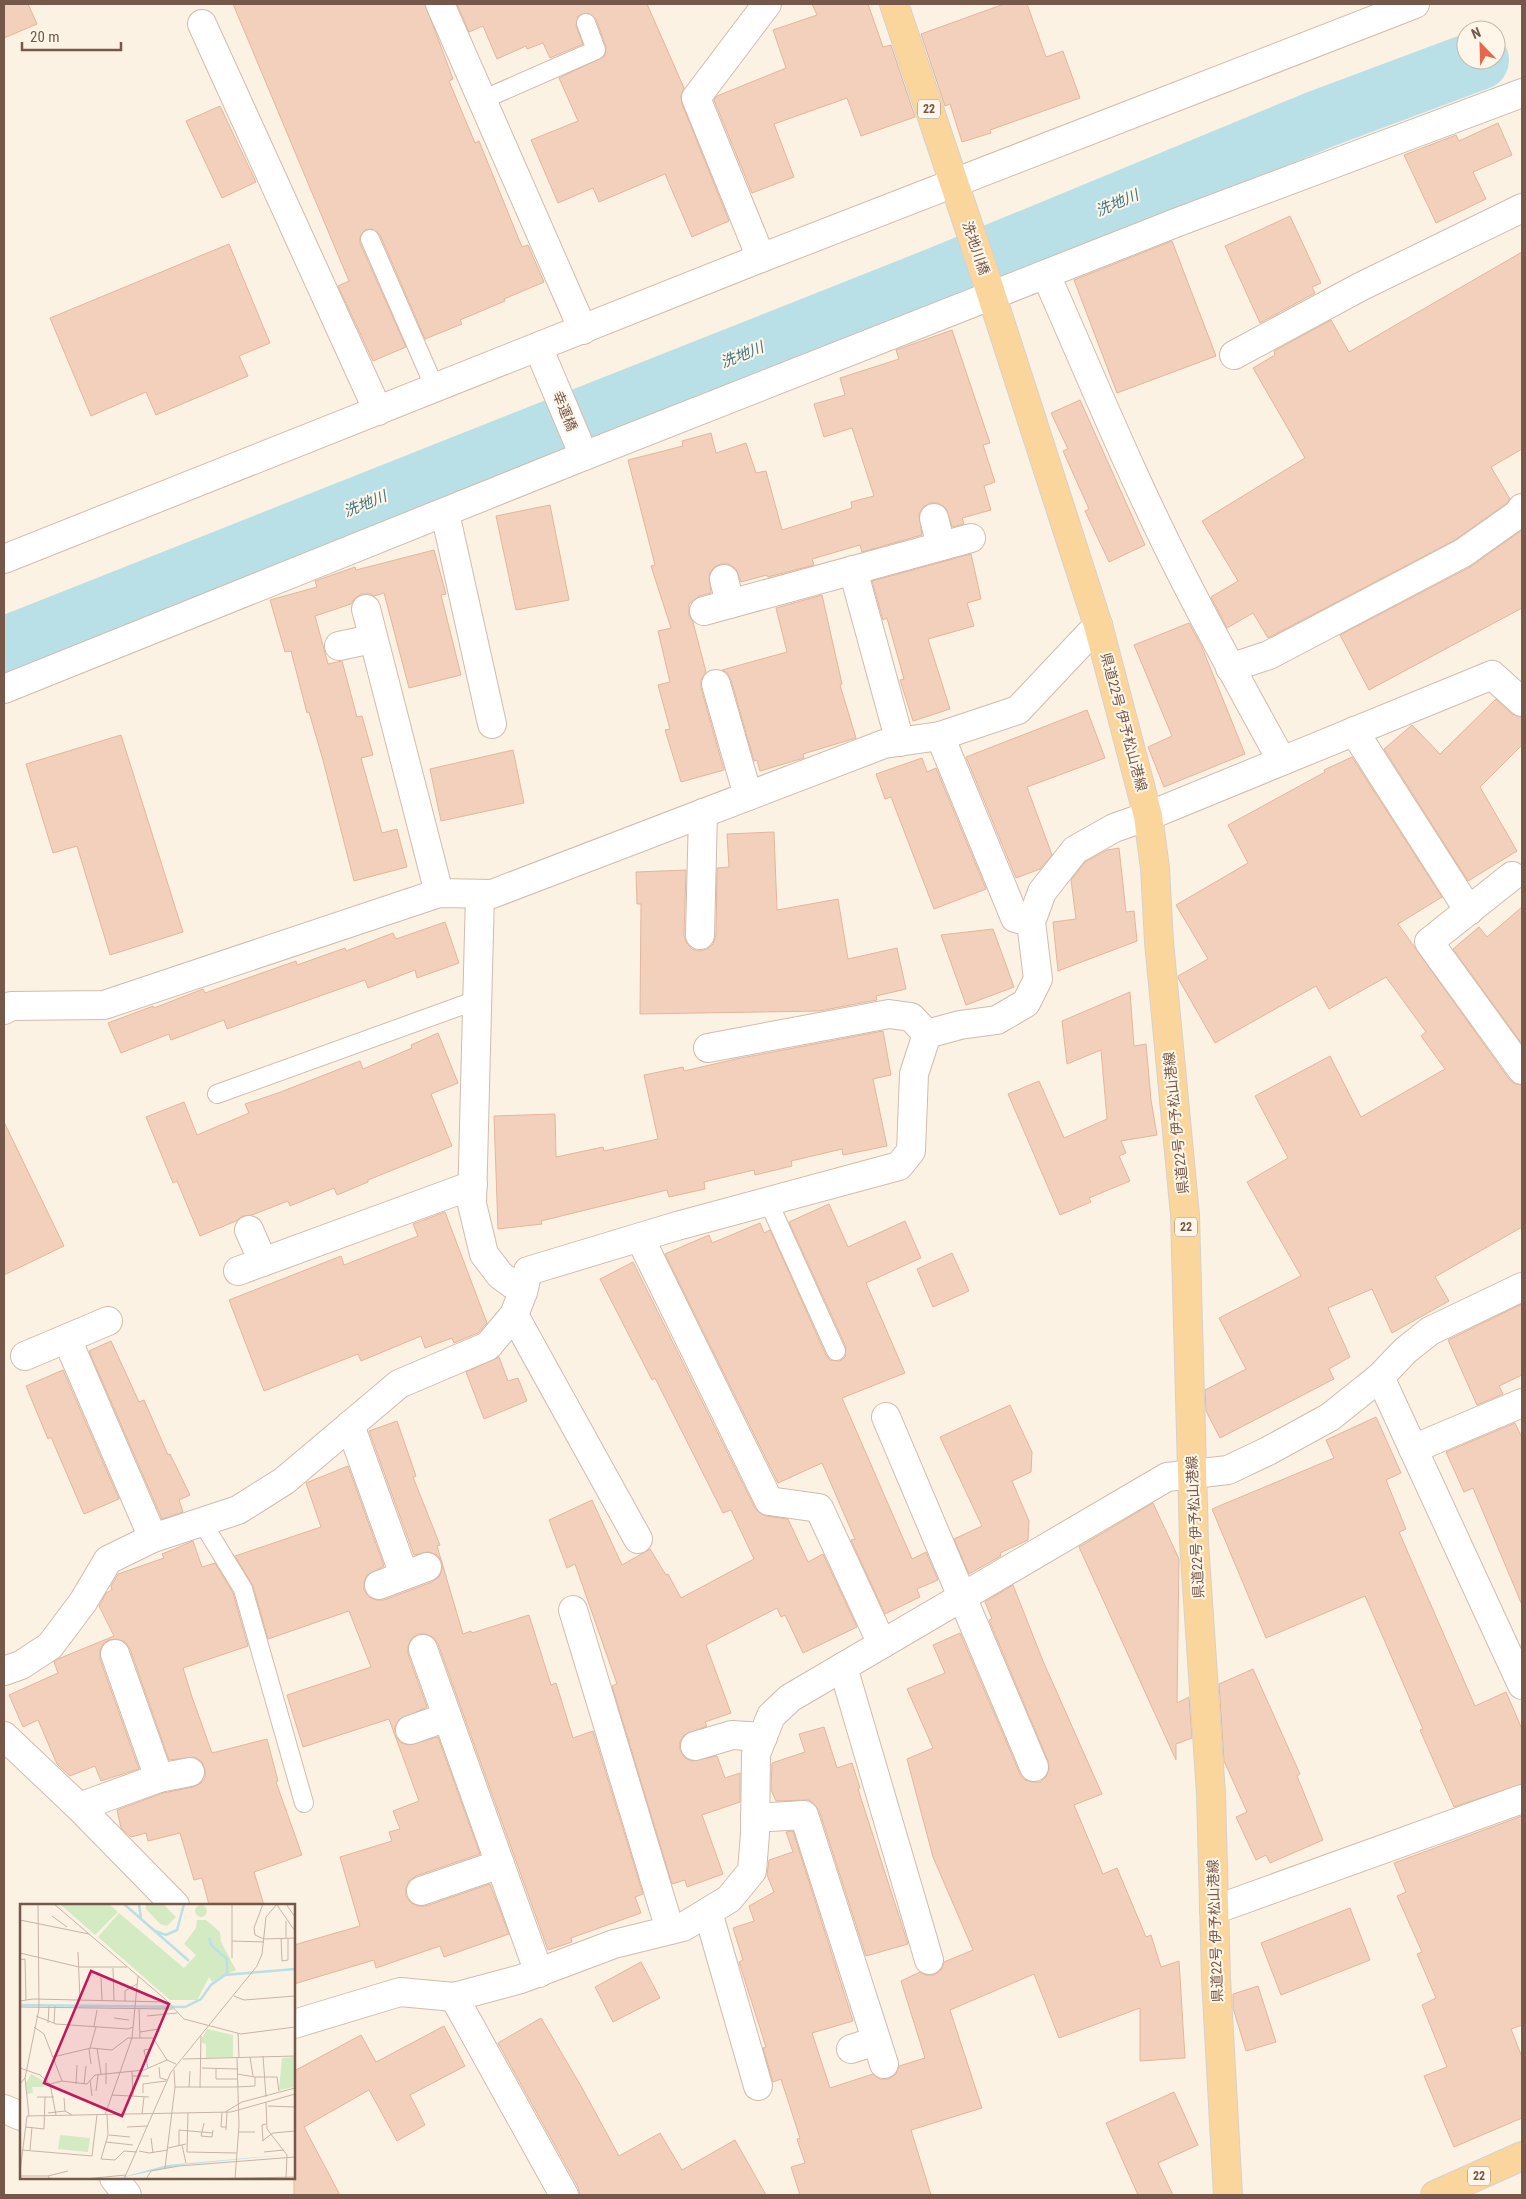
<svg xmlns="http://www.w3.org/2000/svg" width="1526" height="2199" viewBox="0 0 1526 2199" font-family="'Roboto Condensed','Noto Sans JP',sans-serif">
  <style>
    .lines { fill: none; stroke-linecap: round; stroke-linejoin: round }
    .river { stroke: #b8e0e6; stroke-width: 60 }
    .building { fill: #f2d0bb; stroke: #e4b69b }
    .lane-casing { stroke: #d0bcad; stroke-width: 20 }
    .street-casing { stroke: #d0bcad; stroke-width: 30 }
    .secondary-casing { stroke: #d3bbaa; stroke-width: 30 }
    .primary-casing { stroke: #d8d0cc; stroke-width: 30 }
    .lane { stroke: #fff; stroke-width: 18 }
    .street { stroke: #fff; stroke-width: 28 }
    .secondary { stroke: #fff; stroke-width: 28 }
    .primary { stroke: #fbd69c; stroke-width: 28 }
    .labels { text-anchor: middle; stroke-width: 4; stroke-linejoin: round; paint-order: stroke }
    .shield { fill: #fff6ea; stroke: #9e8779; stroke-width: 1 }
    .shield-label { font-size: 12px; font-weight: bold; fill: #755849 }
    .street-label { font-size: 14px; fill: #755849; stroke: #fff6ea }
    .water-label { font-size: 15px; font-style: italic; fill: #3f7781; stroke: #fff6ea }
    .inset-river { fill: none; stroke: #b8e0e6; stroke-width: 2.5 }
    .inset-road { fill: none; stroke: #c6b4a6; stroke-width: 1 }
    .view { fill: #c2185b; fill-opacity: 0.15; stroke: #c2185b; stroke-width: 2.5 }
    .inset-edge { fill: none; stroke: #755849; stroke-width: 2.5 }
  </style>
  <rect width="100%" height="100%" fill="#fcf2e4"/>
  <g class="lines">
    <polyline class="river" points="4,647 943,275 1321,119 1479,60"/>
  </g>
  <g class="building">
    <polygon points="4,4 28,4 37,24 4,38"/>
    <polygon points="233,4 425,4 453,79 449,81 475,143 479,141 522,247 528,245 544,282 504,299 505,301 460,320 462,324 425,339 380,235 372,229 365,230 360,237 360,243 406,347 373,361 338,286 349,281"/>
    <polygon points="457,4 647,4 684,88 681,96 682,104 729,221 692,237 665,174 599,202 593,188 558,203 531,140 578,121 559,78 605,56 606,47 596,19 588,13 578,16 576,26 583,44 550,58 543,43 527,49 526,46 497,59 483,26 469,32"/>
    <polygon points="812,4 868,4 883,47 891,45 915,117 861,136 847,98 774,124 794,177 752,193 714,100 717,96 786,68 773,30 817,15"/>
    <polygon points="1004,4 1027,4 1046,57 1063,51 1080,98 990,130 991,133 962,142 950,104 945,106 921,34"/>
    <polygon points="220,106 256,182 222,198 186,121"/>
    <polygon points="1498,123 1512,155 1473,172 1486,199 1436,223 1404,155 1456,135 1459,141"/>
    <polygon points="1290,216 1321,283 1312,287 1315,293 1260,323 1225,246"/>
    <polygon points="1172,241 1216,356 1117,393 1074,280"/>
    <polygon points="229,244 270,343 239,356 248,376 156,415 146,392 91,416 50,318"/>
    <polygon points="1522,252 1522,449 1491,467 1510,499 1507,503 1455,540 1268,638 1253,613 1227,628 1211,597 1238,581 1202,521 1305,458 1253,368 1275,355 1274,351 1331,320 1349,352"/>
    <polygon points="952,330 990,443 983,445 995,482 984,486 991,510 962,518 964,524 952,527 946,508 938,503 930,503 923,507 919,514 922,535 862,552 860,545 812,559 814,565 768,577 767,575 741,582 736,569 729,564 721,564 714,567 709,575 711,593 699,596 689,604 689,615 693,622 706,672 701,680 701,688 724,770 681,782 665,730 670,729 658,685 670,682 658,631 671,628 651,566 655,565 628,460 683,446 682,441 711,433 716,453 746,443 756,473 766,471 782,530 852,508 851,502 874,496 852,428 824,437 814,404 845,395 840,378 899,359 896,350"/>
    <polygon points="1080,400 1145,545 1109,562 1085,511 1089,509 1063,451 1068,449 1051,413"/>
    <polygon points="550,505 569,600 516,610 496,516"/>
    <polygon points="1522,530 1522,608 1369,690 1340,635 1470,567"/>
    <polygon points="434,550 446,594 441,595 461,675 409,688 384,593 374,596 370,594 362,594 355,598 351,604 315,616 328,664 342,661 357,717 362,716 373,755 361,758 382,833 397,829 407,867 354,881 323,760 309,712 307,713 291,651 285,652 270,600 317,587 315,581 355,567 356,570"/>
    <polygon points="971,554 981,599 967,603 974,626 928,639 950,709 913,721 900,680 904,679 887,618 883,620 872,581"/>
    <polygon points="822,595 842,684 840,685 856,738 803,754 804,758 760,771 757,760 754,761 731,680 727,673 722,670 787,652 776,608"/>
    <polygon points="1189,623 1201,645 1245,754 1164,787 1148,747 1172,736 1134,645"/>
    <polygon points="1496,699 1512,714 1522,717 1522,745 1480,787 1517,851 1468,881 1384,749 1412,725 1440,754"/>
    <polygon points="1087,710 1105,758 1027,787 1052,855 1040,869 1016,878 966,757"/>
    <polygon points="121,735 183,932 110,955 77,846 53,853 26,764"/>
    <polygon points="513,750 524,803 441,821 430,769"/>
    <polygon points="1352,757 1442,897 1398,924 1509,1079 1515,1084 1522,1085 1522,1227 1435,1277 1449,1301 1392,1333 1372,1289 1328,1308 1350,1357 1329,1369 1334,1379 1220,1438 1206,1411 1205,1390 1246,1369 1219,1318 1301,1276 1247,1182 1288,1158 1255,1096 1330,1056 1361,1117 1445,1069 1421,1036 1426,1032 1386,977 1329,1009 1316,986 1215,1043 1178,978 1178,976 1208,959 1176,905 1248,863 1228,825 1325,772 1324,770"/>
    <polygon points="922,758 927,772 936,768 986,889 934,909 891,797 885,799 876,774"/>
    <polygon points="774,832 777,910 838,899 848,959 897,948 906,989 876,996 877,1000 819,1011 640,1014 641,904 637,904 636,872 686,870 684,935 686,942 692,949 699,951 707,949 713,944 716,935 717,868 729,867 727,834"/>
    <polygon points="1119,848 1126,912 1134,911 1137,941 1058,971 1053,922 1076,919 1071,880 1085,862 1107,850"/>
    <polygon points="1522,907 1522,1044 1453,949 1479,927 1487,937"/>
    <polygon points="445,922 459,963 417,978 415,970 368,988 365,980 227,1029 224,1020 171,1040 169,1034 121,1053 108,1023 153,1006 154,1008 203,989 205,993 296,961 297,965 345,948 346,951 393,933 396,939"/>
    <polygon points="993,929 1014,987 966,1005 941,935"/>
    <polygon points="1130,992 1134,1046 1146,1044 1151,1100 1157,1135 1121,1141 1126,1153 1119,1156 1130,1181 1089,1198 1091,1202 1060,1215 1008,1094 1039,1081 1064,1138 1107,1119 1101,1050 1067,1064 1062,1021"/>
    <polygon points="883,1031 891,1075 873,1079 887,1146 843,1155 842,1149 791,1161 792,1166 755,1175 754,1170 704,1182 705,1189 669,1197 667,1190 541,1221 542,1224 498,1229 494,1116 555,1114 556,1157 603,1147 604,1151 658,1139 644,1075 683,1067 684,1071 736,1059"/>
    <polygon points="438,1033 458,1083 431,1094 452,1146 368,1180 368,1182 337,1195 334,1188 290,1206 288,1201 252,1215 243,1216 236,1221 200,1236 177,1181 173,1183 146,1117 184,1102 197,1135 249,1113 245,1104 278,1093 360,1061 363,1069 412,1048 411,1045"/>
    <polygon points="4,1122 64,1246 4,1275"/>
    <polygon points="829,1204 848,1247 905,1221 921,1258 866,1283 905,1373 842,1398 912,1559 926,1552 938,1580 917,1589 920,1597 885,1614 851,1540 855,1539 822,1463 778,1483 665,1254 709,1235 712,1243 760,1223 764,1233 770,1230 826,1355 830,1360 840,1361 845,1357 846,1347 789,1222"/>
    <polygon points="445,1212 487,1323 478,1333 454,1343 452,1338 425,1348 421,1336 361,1361 358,1354 264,1391 229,1300 341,1256 344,1265 418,1236 413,1224"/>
    <polygon points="952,1253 969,1291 933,1307 917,1269"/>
    <polygon points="633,1262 755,1508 760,1513 766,1516 788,1519 808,1562 823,1554 857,1627 803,1653 785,1615 781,1617 777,1608 706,1645 731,1713 705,1722 707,1726 684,1735 680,1742 680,1750 685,1758 692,1761 717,1756 725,1778 740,1773 740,1802 702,1815 723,1874 687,1887 685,1880 672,1884 612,1686 617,1684 575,1564 567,1568 549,1520 592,1500 622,1565 650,1549 666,1575 668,1574 681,1598 754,1559 731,1510 723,1513 655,1378 652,1380 600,1279"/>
    <polygon points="1522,1304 1522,1375 1499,1386 1503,1394 1477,1405 1448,1340"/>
    <polygon points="111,1341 139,1402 144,1400 168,1455 170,1454 190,1495 179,1500 183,1512 162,1519 89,1351"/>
    <polygon points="499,1357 508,1381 518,1378 527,1401 484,1419 466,1372"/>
    <polygon points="63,1370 119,1499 84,1514 51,1437 48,1439 26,1386"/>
    <polygon points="1010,1405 1032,1452 1031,1472 1012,1481 1029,1521 1028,1540 1000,1553 1001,1556 969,1574 954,1539 982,1526 940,1437"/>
    <polygon points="1376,1417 1401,1473 1386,1480 1406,1529 1399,1532 1475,1706 1506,1692 1522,1729 1522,1784 1454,1807 1420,1730 1423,1729 1365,1596 1266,1638 1212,1509 1334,1458 1326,1440"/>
    <polygon points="397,1421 416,1476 413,1477 440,1545 437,1546 463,1634 471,1631 472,1633 529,1615 551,1685 556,1683 573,1738 593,1731 643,1894 635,1897 641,1913 571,1938 572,1942 548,1950 438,1644 433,1637 425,1634 418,1634 411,1639 408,1647 408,1654 427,1707 399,1720 395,1727 395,1735 400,1742 408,1745 438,1737 480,1854 416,1876 409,1881 406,1888 406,1896 411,1903 418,1906 426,1906 490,1884 509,1934 444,1957 440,1946 376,1968 374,1960 294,1984 294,1945 360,1926 340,1857 392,1841 389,1832 400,1829 393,1811 419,1801 389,1719 303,1747 287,1695 371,1667 349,1611 268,1639 253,1586 235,1556 321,1527 306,1483 348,1466 384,1566 367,1575 364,1582 364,1590 369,1597 376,1600 384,1600 432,1582 439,1577 442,1569 442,1562 437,1555 429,1552 414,1555 369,1431"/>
    <polygon points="1515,1423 1522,1438 1522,1605 1473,1488 1464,1492 1446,1452"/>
    <polygon points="1153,1503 1179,1559 1177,1703 1189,1697 1192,1738 1176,1744 1176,1760 1079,1547"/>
    <polygon points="193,1541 202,1567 215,1563 233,1593 248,1646 183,1668 192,1697 212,1753 267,1739 278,1781 276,1782 302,1855 254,1872 264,1905 209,1905 202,1878 194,1880 180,1833 148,1841 146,1833 131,1837 121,1828 117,1810 163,1793 193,1787 201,1783 205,1778 205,1770 202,1762 195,1757 169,1760 130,1649 125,1642 117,1639 109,1640 103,1644 100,1651 100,1659 139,1769 101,1781 95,1766 70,1776 57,1764 38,1720 23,1727 9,1695 58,1673 54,1662 58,1659 114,1636 99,1606 106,1593 112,1590 111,1586 118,1574 164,1558 162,1554"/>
    <polygon points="1013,1585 1043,1661 1102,1794 1074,1805 1103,1874 1117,1868 1146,1937 1151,1935 1161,1967 1179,1961 1185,2058 1140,2061 1140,2008 1059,2038 1034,1974 950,2010 982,2108 911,2130 931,2195 800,2195 791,2167 805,2163 797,2139 800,2138 781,2079 773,2082 763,2048 766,2047 739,1962 743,1960 733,1928 754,1921 749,1906 774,1892 767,1875 769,1860 793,1852 786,1832 793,1831 853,2021 812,2033 830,2088 873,2074 880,2079 889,2079 896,2074 899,2066 925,2058 901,1981 920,1972 926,1975 934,1975 941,1970 944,1962 973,1950 933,1857 907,1759 933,1748 907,1689 945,1673 933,1645 960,1633 1020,1774 1025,1780 1032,1782 1040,1782 1046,1777 1049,1769 1048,1761 989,1620 992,1619 985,1602"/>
    <polygon points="1253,1669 1300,1774 1297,1776 1323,1840 1270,1863 1266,1855 1256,1860 1236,1817 1247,1812 1224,1761 1219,1684"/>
    <polygon points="824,1727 837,1768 852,1763 860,1788 858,1789 908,1944 866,1956 819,1810 809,1800 776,1801 771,1790 772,1763 805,1752 799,1734"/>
    <polygon points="1522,1816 1522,2025 1511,2029 1522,2057 1522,2118 1454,2147 1424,2076 1447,2067 1422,2005 1436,1998 1417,1954 1422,1952 1397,1896 1406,1892 1394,1863"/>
    <polygon points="1350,1908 1370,1960 1281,1995 1261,1943"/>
    <polygon points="641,1962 660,1998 613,2022 595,1987"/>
    <polygon points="1258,1986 1276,2042 1246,2051 1233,2008 1233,1994"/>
    <polygon points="541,2018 581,2086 619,2156 660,2133 682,2170 735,2140 766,2195 580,2195 578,2187 498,2043"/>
    <polygon points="444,2026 465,2066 410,2095 425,2125 397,2141 369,2090 304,2127 340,2195 294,2195 294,2071 361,2035 376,2062"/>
    <polygon points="1174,2092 1198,2145 1158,2163 1173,2195 1138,2195 1106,2123"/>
  </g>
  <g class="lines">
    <defs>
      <g id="lane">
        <polyline points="482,100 596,50 586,23"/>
        <polyline points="370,239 435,388"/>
        <polyline points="217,1094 477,1000"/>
        <polyline points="768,1201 836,1351"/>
        <polyline points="202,1522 243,1589 304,1803"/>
      </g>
      <g id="street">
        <polyline points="440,4 583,330"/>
        <polyline points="202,24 378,411"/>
        <polyline points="761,258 696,98 767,4"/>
        <path d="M1046,275C1089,372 1129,470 1177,565C1210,631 1246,696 1282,761"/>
        <polyline points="538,347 584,456"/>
        <polyline points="1234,355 1360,287 1522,208"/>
        <polyline points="445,513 492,724"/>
        <polyline points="934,518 941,546"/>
        <polyline points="853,570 900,742"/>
        <polyline points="724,579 730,604"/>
        <polyline points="366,609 439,893"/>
        <polyline points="704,611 971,538"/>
        <polyline points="339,646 372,639"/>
        <polyline points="1230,668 1269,655 1463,553 1518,514 1522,508"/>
        <polyline points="716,684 748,796"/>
        <polyline points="4,689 584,456 1178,222 1522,93"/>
        <polyline points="1354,731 1469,911"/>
        <polyline points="940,736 1015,918 1031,922"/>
        <polyline points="1512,876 1429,942 1522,1070"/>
        <polyline points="480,894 472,1204 484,1254 500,1275 523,1292"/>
        <polyline points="700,935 703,813"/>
        <polyline points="4,1010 11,1006 104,1005 439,893 492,894 884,744 940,736 1018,710 1098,625"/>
        <polyline points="708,1048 889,1014 911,1017 927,1034"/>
        <polyline points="249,1230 263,1262"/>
        <polyline points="640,1238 769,1501 819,1508 882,1644"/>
        <polyline points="238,1271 473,1185"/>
        <polyline points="514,1315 638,1539"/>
        <polyline points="67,1339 153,1538"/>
        <polyline points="25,1356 108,1321"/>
        <polyline points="1380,1377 1522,1685"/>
        <polyline points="886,1417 1034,1767"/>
        <polyline points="350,1425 404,1575"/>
        <polyline points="1413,1449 1522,1403"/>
        <polyline points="379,1585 427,1567"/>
        <polyline points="573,1610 670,1930"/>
        <polyline points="423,1649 539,1973"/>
        <polyline points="115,1654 159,1778"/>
        <polyline points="843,1667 929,1960"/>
        <polyline points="4,1671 21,1665 50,1646 83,1602 108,1560 153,1538 238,1510 284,1481 399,1384 488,1346 514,1315 523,1292 528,1271 677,1226 899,1166 911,1151 914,1074 927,1034 960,1025 997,1020 1026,1003 1038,979 1031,922 1042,892 1075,850 1114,828 1148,816 1492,675 1522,702"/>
        <polyline points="410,1730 447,1717"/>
        <polyline points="4,1736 79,1807 175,1905"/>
        <polyline points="695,1746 732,1735 763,1737"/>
        <polyline points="79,1807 159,1778 190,1772"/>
        <polyline points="755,1818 804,1815 884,2064"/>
        <polyline points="421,1891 500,1864"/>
        <polyline points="1214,1910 1522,1799"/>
        <polyline points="708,1912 758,2086"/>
        <polyline points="454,1997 564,2195"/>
        <polyline points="294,2024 400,1992 454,1997 521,1979 614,1944 683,1927 729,1899 752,1871 755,1834 756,1754 771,1716 790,1698 1167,1477 1228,1470 1268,1451 1330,1417 1380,1377 1406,1350 1430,1331 1522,1287"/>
        <polyline points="851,2049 876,2041"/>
        <polyline points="4,2109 21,2116"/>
        <polyline points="114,2178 127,2195"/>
      </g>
      <polyline id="secondary" points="4,559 761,258 1415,4"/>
      <g id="primary">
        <polyline points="894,4 988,284 1098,625 1148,816 1155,868 1159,942 1185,1215 1194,1542 1211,1794 1216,1978 1228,2195"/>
        <polyline points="1435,2195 1522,2156"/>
      </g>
    </defs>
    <use href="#lane" class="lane-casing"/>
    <use href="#street" class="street-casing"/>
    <use href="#secondary" class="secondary-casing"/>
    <use href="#primary" class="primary-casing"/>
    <use href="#lane" class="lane"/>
    <use href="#street" class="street"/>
    <use href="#secondary" class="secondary"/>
    <use href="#primary" class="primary"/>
  </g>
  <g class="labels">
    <g class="shield">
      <rect x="918" y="99.5" width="22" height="19" rx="4"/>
      <rect x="1175" y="1217.5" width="22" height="19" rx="4"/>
      <rect x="1468" y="2166.5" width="22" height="19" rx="4"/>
    </g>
    <g class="shield-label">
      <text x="929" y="113">22</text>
      <text x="1186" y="1231">22</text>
      <text x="1479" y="2180">22</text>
    </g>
    <g class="street-label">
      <text transform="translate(976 248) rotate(71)" y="5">洗地川橋</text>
      <text transform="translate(565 411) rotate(68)" y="5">幸運橋</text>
      <text transform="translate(1124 722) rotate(75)" y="5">県道22号 伊予松山港線</text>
      <text transform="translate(1176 1123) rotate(-96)" y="5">県道22号 伊予松山港線</text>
      <text transform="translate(1195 1527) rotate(-93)" y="5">県道22号 伊予松山港線</text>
      <text transform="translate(1215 1931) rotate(-92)" y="5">県道22号 伊予松山港線</text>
    </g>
    <g class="water-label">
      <text transform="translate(1117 203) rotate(-23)" y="5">洗地川</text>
      <text transform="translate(742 355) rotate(-22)" y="5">洗地川</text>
      <text transform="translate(365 504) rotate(-22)" y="5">洗地川</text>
    </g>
  </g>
  <g transform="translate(20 1904)">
    <rect width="275" height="275" fill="#fcf2e4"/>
    <path d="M89,0L98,8L75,31L40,0ZM143,0L156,13L147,22L140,20L126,5V0ZM175 7a6 6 0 1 1 12 0a6 6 0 1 1-12 0ZM99,9L164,64L176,51L164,40L176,24L177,16H186L200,28L201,38L216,66L192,78L189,73L177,96H150L78,33ZM187,125L213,131V153L186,154V140L182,139V134ZM275,153V183L259,186L262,154ZM11,170L22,176L24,183H12L13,189L7,190L6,179ZM40,231L70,234L68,248L38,245Z" fill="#d3eac2"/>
    <path d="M275,250L161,261L95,275L147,261Z" fill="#b8e0e6"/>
    <path class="inset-river" d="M104,0L169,57M119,0L121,15M135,27L146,31L157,26L164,0M189,34L192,42L207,55V70M0,101L165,103L181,95L191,81L205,71L275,65"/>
    <path class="inset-road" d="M34,0L145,95L164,115L221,130L275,123M212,0V54M243,0L234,24L235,31L244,35L275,34M266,0L275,13M257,1L275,27M32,12L47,23M0,16L69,30M261,34L262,57L268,56V34M266,34V17M212,37L244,38M58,48L60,96M0,49L59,63H107M0,56L5,55L6,96M93,64L94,97M81,73L82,96M214,92L224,96L275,92M0,97L13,95L147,98M105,97V87L117,80M0,103L153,105M119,104L120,134M16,112L36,120L108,125L113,123M127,112L157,109M94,114L109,116M28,119L29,102M34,119L35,102M74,122L77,106M14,123L24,130L42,177M120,128L139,125M218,129L219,153M70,144L76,123M77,144L81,170M69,145L71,160M243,152L246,193M33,153L71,144L92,146L108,134H133L147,156L156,160M230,153L233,172M163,155L275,152M86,159V180M139,163L140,174L147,176M0,164L20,171L30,180L36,211M128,164L124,146L129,145M182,164L218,165M196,165V175H217M154,166L155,183M112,167L113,192M112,172H129M235,173H257L259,187M5,174L9,212M70,176L72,192M0,180L5,174L19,105L18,0M30,180L42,177L67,180L75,171L124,166L147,156M56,180L57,161M64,180L66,162M169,183L170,167M216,183L235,182V173L217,170M180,184L181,132M76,187L78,171M123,189V180L146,177M92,191L129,193M17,193H34M44,194L45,207L52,211M246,198L247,225L267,251L266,274M248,202L275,203M202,208L201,223H206M205,208L222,198L275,184M28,209L45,207M168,209L167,248L217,249M122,210L124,193M85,211L112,134L118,72M87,211L88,231L81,255L95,256L104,247L117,248M184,219L181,232L192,233L193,226M6,223L24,225L25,193M107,223L128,222M206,226L207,208M219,228H235M89,231L110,233M131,234L133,249M242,237L253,229L275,227M243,237L242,221L246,220M86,238L113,241M162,241L166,259M159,242V226L193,229M148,244L166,240M2,246L72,252L77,211M10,246L12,223M119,247L129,249L148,246M244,248L264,246M145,264L155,183H216M0,268L7,212L211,208L275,190M0,272H28L30,275M28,272L48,267M64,275L106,271M104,275L151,168L237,62L242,50L246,13L257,0M126,275L131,267L159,262L275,253M181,275L275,273M215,275L219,222L217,154"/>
    <path class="view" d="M71,67L149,100L102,212L24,179Z"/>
    <rect width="275" height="275" class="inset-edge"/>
  </g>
  <rect width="1526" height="2199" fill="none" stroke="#755849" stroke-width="10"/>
  <g transform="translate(1481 45) rotate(337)"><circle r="24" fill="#fff6ea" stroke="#c8b7aa"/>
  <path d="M0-4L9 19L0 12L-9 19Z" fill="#e76848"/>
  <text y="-8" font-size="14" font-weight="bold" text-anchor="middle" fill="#755849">N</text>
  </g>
  <path d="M22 42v8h99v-8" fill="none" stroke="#755849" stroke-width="2.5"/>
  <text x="30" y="42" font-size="15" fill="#755849" stroke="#fff6ea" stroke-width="4" paint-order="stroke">20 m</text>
</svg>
